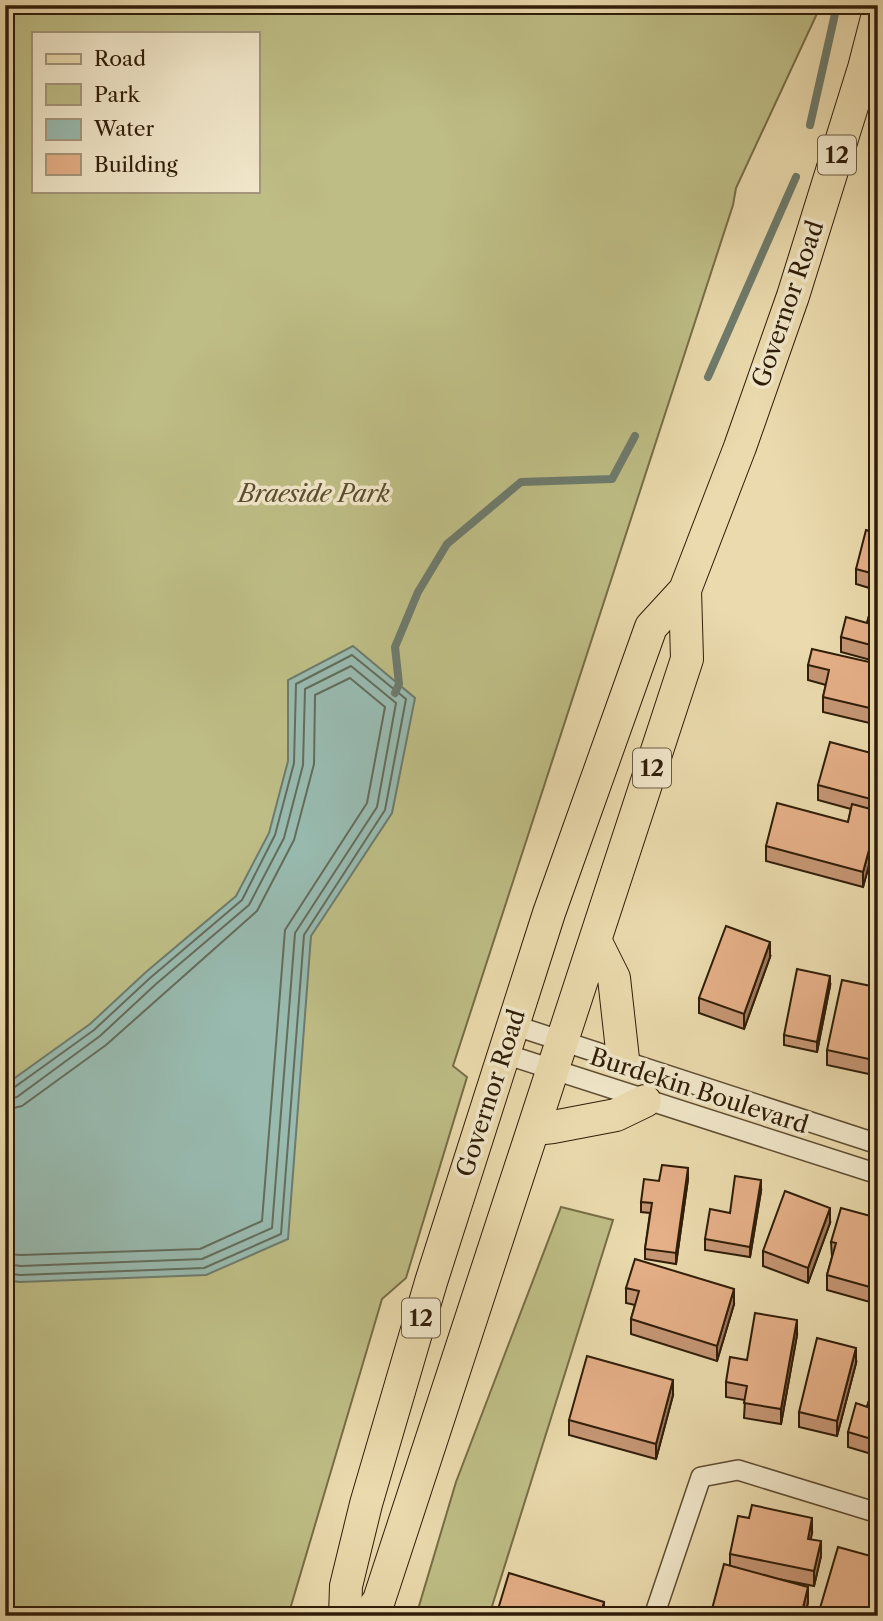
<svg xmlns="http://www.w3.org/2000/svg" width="883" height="1621" viewBox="0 0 883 1621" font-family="'Libre Caslon Text',serif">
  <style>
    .green { fill: #bebd85; stroke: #776d46; stroke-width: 2; fill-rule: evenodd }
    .water { fill: #98baaf; stroke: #6e7b6c; stroke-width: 2 }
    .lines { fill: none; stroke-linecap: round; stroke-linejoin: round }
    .shore { stroke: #646c5c; stroke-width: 2 }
    .stream { stroke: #6e7b6c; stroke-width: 8 }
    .minor-casing { stroke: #5e4c31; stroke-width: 22 }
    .primary-casing { stroke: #301d08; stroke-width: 34 }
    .minor { stroke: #f1e7ca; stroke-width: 19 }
    .primary { stroke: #eadaad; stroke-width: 32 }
    .wall { fill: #c59674; stroke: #301d08; stroke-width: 2 }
    .shaded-wall { fill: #a07a5e; stroke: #301d08; stroke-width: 2 }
    .building { fill: #e5af87; stroke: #301d08; stroke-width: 2 }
    .labels { text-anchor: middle; stroke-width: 7; stroke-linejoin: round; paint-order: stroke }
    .shield { fill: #f1e7ca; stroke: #6a5a42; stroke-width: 2 }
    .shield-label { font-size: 23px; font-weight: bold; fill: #301d08 }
    .street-label { font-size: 24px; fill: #301d08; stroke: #f1e7ca }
    .park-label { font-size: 24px; font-style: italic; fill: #5b4d2e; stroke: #f1e7ca }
  </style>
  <rect width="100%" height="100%" fill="#eadaad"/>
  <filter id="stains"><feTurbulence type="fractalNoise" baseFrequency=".00286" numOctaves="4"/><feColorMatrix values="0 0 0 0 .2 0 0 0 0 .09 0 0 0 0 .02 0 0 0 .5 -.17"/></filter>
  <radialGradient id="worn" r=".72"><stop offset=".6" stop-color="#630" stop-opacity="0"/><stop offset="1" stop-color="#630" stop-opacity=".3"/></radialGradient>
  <g class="green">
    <path d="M5,5H821L736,188L733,205L453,1066L467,1077L406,1278L382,1299L288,1616H5ZM33,33H257V191H33Z"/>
    <polygon points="561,1207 613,1220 489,1616 416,1616 456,1482"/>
  </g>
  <polygon class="water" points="353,646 415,698 392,813 311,936 288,1239 206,1275 20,1282 5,1280 5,1085 90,1024 146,972 236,896 269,833 288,761 288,680"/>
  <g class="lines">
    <g class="shore">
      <polyline points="5,1091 12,1089 94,1030 150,978 242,900 275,835 294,763 296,684 352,655 406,699 385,810 304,935 281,1234 204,1268 20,1275 5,1273"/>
      <polyline points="5,1099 17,1097 100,1036 156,984 249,905 284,838 303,765 305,689 351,666 396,703 377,807 295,933 272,1228 202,1259 21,1266 5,1264"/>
      <polyline points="5,1110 22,1106 106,1045 257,911 294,840 314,764 315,695 350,678 385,707 367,803 285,930 262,1221 200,1249 21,1255 5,1254"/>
    </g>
    <g class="stream">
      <polyline points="810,125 837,5"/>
      <polyline points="708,377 796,177"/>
      <polyline points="395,693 399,684 395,647 418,592 447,544 521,482 612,479 635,436"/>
    </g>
    <defs>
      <g id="minor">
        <polyline points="513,1025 878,1144"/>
        <polyline points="505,1054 878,1174"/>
        <polyline points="654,1616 701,1477 738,1470 878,1513"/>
      </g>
      <g id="primary">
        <polyline points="596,942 614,978 623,1059"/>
        <polyline points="535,1129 553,1127 616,1115 645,1101"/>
        <polyline points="345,1616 346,1586 366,1504 431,1282 549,913 651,627 685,590 740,447 793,296 864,68 878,14"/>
        <polyline points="368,1616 379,1600 687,659 685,590"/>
      </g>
    </defs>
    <use href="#minor" class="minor-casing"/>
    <use href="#primary" class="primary-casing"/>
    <use href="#minor" class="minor"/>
    <use href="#primary" class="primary"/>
  </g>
  <g class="wall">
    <polygon points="878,534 878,662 841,652 841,637 867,623 876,590 856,584 856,569"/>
    <polygon points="878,664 878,725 823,712 823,697 826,685 808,680 808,665"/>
    <polygon points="878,733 878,832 863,887 766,861 766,846 848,822 851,809 818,800 818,785 871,753"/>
    <polygon points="770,957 744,1029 699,1013 699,998"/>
    <polygon points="878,972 878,1076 827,1065 827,1050 871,986"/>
    <polygon points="830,986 817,1052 784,1045 784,1035"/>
    <polygon points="688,1179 676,1264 645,1259 645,1249 650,1213 641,1212 641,1202 659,1181"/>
    <polygon points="761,1191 750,1257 705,1250 705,1239 730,1213"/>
    <polygon points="878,1218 877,1304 827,1290 827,1275 832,1257 831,1242"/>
    <polygon points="830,1223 808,1283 763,1266 763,1251"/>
    <polygon points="626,1288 734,1304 717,1361 631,1334 631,1319 635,1305 626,1303"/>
    <polygon points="797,1335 781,1424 744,1418 745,1400 726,1397 726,1382 747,1360"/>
    <polygon points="856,1363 837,1436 799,1427 799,1412"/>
    <polygon points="878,1371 878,1456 848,1447 848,1432 867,1407"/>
    <polygon points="673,1395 656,1459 569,1435 569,1420"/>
    <polygon points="812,1533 810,1539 821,1556 814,1586 783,1580 808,1602 805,1616 711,1616 730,1565 730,1554"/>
  </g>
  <g class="shaded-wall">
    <polygon points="878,817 878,832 863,887 863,872"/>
    <polygon points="770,942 770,957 744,1029 744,1014"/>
    <polygon points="830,976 830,986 817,1052 817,1042"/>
    <polygon points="688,1168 688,1179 676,1264 676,1253"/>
    <polygon points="761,1180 761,1191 750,1257 750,1247"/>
    <polygon points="830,1208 830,1223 808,1283 808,1268"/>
    <polygon points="878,1284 878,1299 877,1304 877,1289"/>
    <polygon points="734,1289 734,1304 717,1361 717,1346"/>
    <polygon points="797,1320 797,1335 781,1424 781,1409"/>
    <polygon points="856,1348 856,1363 837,1436 837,1421"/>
    <polygon points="673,1380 673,1395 656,1459 656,1444"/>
    <polygon points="812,1518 812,1533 808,1554 808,1539"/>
    <polygon points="821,1541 821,1556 814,1586 814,1571"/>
    <polygon points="808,1587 808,1602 805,1616 801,1616"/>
    <polygon points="878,1600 877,1616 873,1616"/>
    <polygon points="604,1602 604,1616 600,1616"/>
  </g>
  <g class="building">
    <polygon points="866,530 878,534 878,575 856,569"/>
    <polygon points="878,584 878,647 841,637 846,617 867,623"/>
    <polygon points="812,649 878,664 878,710 823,697 829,670 808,665"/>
    <polygon points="876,733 878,733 878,801 818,785 830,742 871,753"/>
    <polygon points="777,803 848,822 852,804 878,811 878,817 863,872 766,846"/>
    <polygon points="726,926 770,942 744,1014 699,998"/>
    <polygon points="797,969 830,976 817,1042 784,1035"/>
    <polygon points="875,972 878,972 878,1061 827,1050 842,980 871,986"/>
    <polygon points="662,1165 688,1168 676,1253 645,1249 652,1203 641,1202 644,1179 659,1181"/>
    <polygon points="735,1176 761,1180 750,1247 705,1239 710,1209 730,1213"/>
    <polygon points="785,1191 830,1208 808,1268 763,1251"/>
    <polygon points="841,1208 878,1218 878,1284 877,1289 827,1275 836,1243 831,1242"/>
    <polygon points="635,1259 734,1289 717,1346 631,1319 639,1291 626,1288"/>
    <polygon points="755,1313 797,1320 781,1409 744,1403 747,1386 726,1382 730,1357 747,1360"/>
    <polygon points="817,1338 856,1348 837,1421 799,1412"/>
    <polygon points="587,1356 673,1380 656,1444 569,1420"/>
    <polygon points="878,1371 878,1441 848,1432 856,1403 867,1407"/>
    <polygon points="752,1505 812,1518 808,1539 821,1541 814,1571 730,1554 738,1516 749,1518"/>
    <polygon points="838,1547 878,1558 878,1600 873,1616 818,1615"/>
    <polygon points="724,1564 808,1587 801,1616 719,1616 711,1613"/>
    <polygon points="509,1573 604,1602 600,1616 496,1616"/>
  </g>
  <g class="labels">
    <g class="shield">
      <rect x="818" y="135.5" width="38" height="39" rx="5"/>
      <rect x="633" y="748.5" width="38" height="39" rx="5"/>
      <rect x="402" y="1298.5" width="38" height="39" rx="5"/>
    </g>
    <g class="shield-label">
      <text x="837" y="163">12</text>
      <text x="652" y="776">12</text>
      <text x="421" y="1326">12</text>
    </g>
    <g class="street-label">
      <text transform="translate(788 304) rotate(-71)" y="8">Governor Road</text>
      <text transform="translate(699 1091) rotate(18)" y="8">Burdekin Boulevard</text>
      <text transform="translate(491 1093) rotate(-72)" y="8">Governor Road</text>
    </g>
    <g class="park-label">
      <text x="314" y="502">Braeside Park</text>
    </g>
  </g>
  <rect width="883" height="1621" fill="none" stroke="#eadaad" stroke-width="28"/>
  <rect x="7" y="7" width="869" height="1607" fill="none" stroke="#301d08" stroke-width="3.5"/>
  <rect x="14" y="14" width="855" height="1593" fill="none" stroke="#301d08" stroke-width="2"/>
  <rect x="32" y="32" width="228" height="161" fill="#f1e7ca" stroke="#a4967c" stroke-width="2"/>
  <rect x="46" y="54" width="35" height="10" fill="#eadaad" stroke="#a4967c" stroke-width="2"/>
  <text x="94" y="66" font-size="21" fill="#301d08">Road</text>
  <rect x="46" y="84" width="35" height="21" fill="#bebd85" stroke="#a4967c" stroke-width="2"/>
  <text x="94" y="102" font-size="21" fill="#301d08">Park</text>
  <rect x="46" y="119" width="35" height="21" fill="#98baaf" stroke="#a4967c" stroke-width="2"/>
  <text x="94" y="136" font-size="21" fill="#301d08">Water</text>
  <rect x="46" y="154" width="35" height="21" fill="#e5af87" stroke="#a4967c" stroke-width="2"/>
  <text x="94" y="172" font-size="21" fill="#301d08">Building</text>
  <rect width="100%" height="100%" filter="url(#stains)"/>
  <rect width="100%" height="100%" fill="url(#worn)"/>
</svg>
